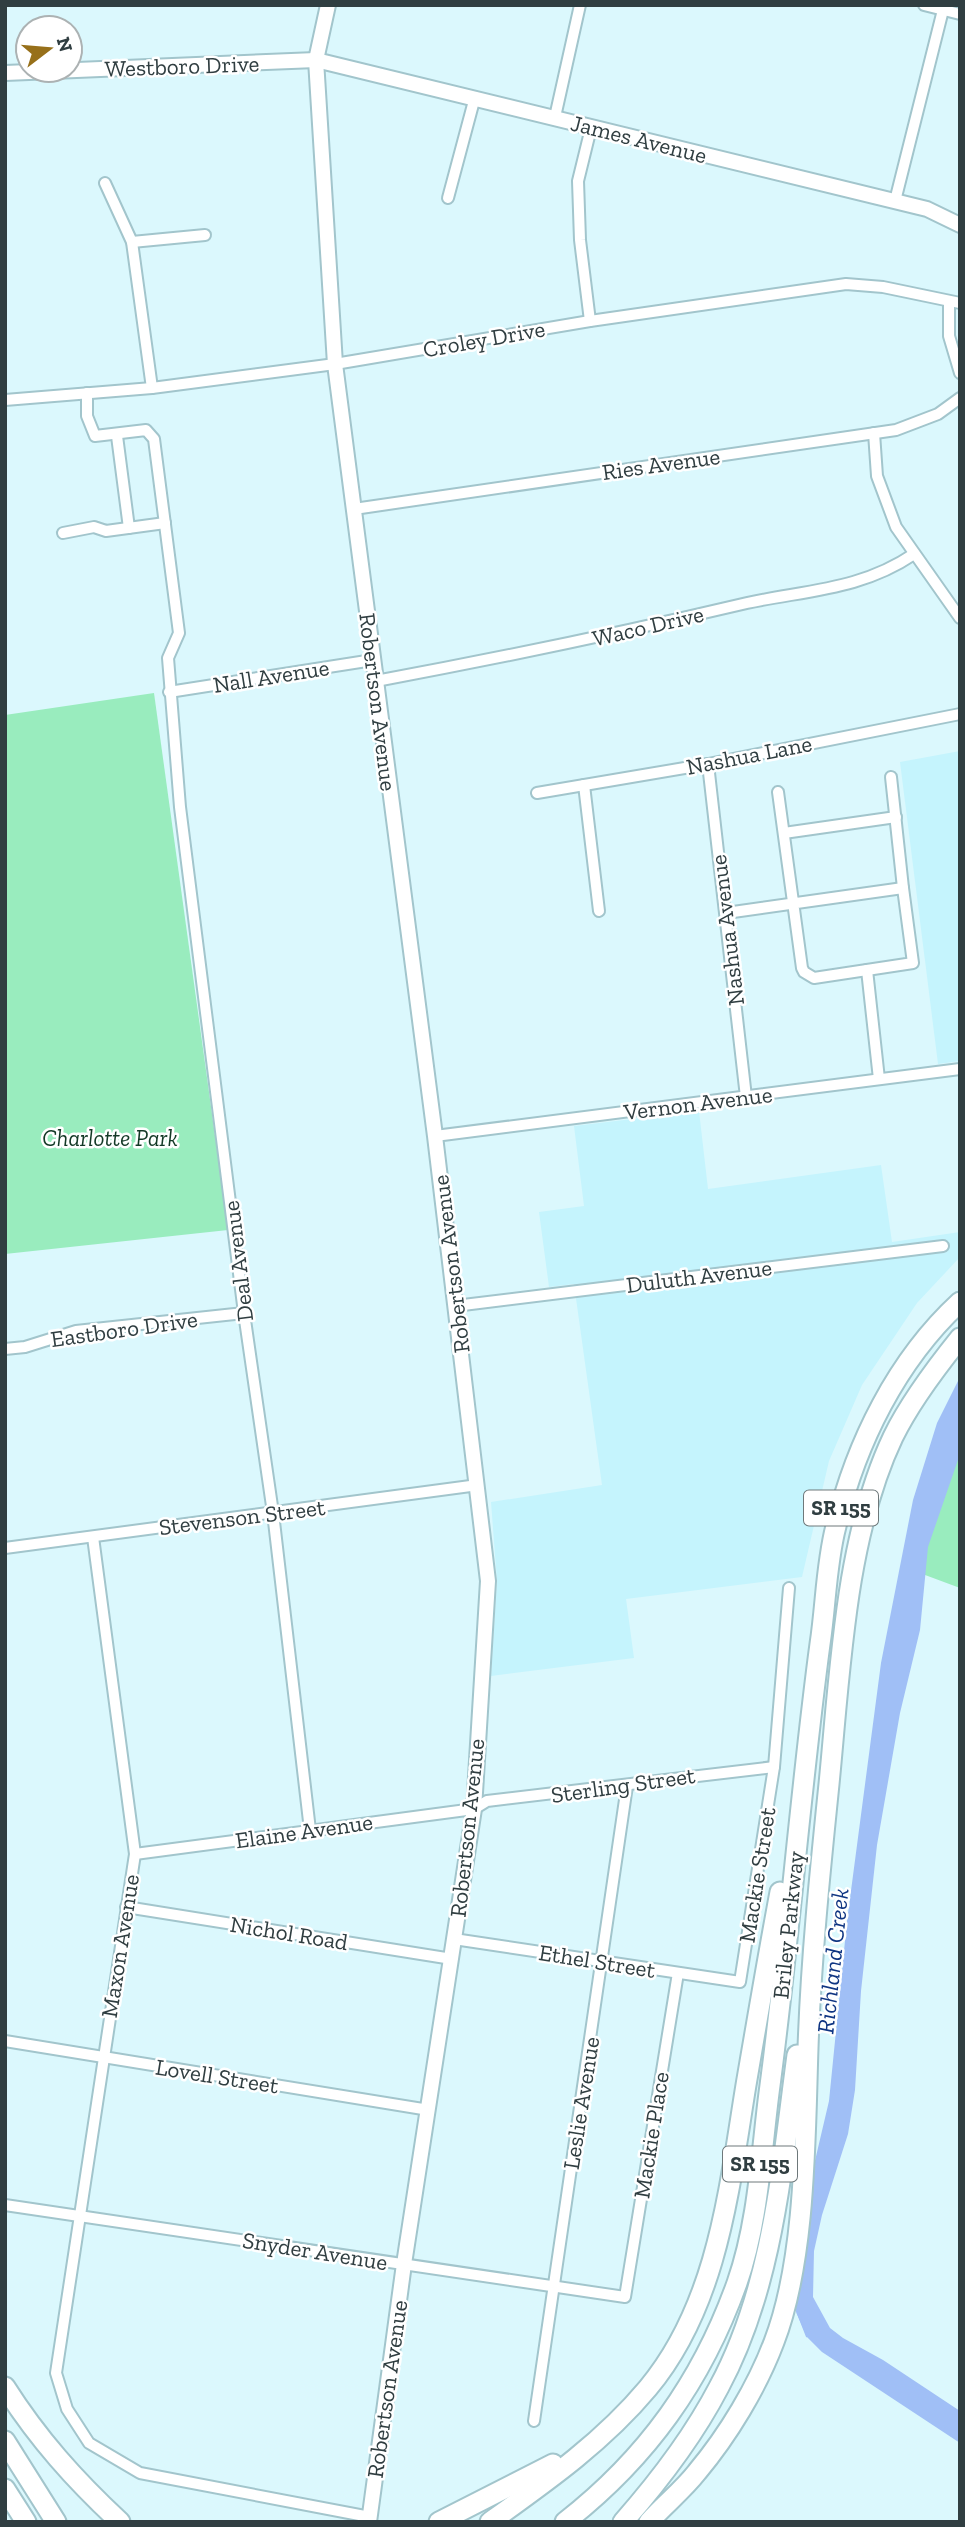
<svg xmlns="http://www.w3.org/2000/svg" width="965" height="2527" viewBox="0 0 965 2527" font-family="'Zilla Slab',serif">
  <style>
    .built { fill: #c5f4fd }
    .green { fill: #99ecbe }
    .water { fill: #a0bff6 }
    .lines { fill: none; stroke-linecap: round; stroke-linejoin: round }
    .stream { stroke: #a0bff6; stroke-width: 2.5 }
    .street-casing { stroke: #a2c5cc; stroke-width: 14 }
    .secondary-casing { stroke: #a2c5cc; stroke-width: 18 }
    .highway-casing { stroke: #a2c5cc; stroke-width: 23 }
    .street { stroke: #fff; stroke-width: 10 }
    .secondary { stroke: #fff; stroke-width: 14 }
    .highway { stroke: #fff; stroke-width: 19 }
    .labels { text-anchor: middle; stroke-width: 5; stroke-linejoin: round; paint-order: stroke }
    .shield { fill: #fff; stroke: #6e787a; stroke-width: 2 }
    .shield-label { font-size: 21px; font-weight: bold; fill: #303e41 }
    .street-label { font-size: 23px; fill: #303e41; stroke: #fff }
    .park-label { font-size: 23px; font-style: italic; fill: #133926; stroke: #fff }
    .water-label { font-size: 24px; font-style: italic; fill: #0f3582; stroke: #fff }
  </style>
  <rect width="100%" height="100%" fill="#dbf8fd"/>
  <g class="built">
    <polygon points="960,751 960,1061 938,1064 900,762"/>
    <polygon points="699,1111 708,1189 881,1165 892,1242 960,1232 960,1257 917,1303 862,1385 829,1461 802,1577 626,1599 634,1658 491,1676 497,1581 491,1502 602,1485 574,1284 549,1287 539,1212 584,1206 574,1126"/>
  </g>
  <g class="green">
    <polygon points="154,693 228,1230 5,1254 5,715"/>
    <polygon points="960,1427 960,1588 917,1572"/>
  </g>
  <polygon class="water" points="960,1377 960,1454 928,1547 920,1630 900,1713 877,1845 861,1991 855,2090 848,2134 822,2215 814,2251 813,2297 830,2328 843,2338 883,2360 960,2411 960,2443 822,2352 807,2337 796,2312 795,2279 806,2199 829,2101 847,1921 881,1663 913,1500 937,1423"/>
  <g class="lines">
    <polyline class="stream" points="798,2313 807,2336"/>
    <defs>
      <g id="street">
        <polyline points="924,5 960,14"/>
        <polyline points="555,117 580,5"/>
        <polyline points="105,183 132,242 152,388"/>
        <polyline points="448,198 475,97"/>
        <polyline points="895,201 943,10"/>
        <polyline points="132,242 205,235"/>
        <polyline points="949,303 949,336 960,373"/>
        <polyline points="590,321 580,240 578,181 591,128"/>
        <polyline points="87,393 87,416 95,436 146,430 154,439 179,633 168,658 180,807 244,1313 273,1513 310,1830"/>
        <polyline points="5,400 152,388 335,364 590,321 846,284 883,287 960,303"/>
        <polyline points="874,433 877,476 896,527 960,618"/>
        <polyline points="117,436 129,528"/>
        <polyline points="354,509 896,430 938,414 960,398"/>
        <polyline points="63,533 94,527 106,531 165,523"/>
        <path d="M376,681C500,658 624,632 747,603C807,590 861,590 914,554"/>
        <polyline points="169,692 373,660"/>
        <polyline points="708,764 746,1097"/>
        <polyline points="891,777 903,888"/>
        <polyline points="584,785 599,911"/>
        <polyline points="537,793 708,764 960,714"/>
        <polyline points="784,833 896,817"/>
        <polyline points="726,913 903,888 913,963 814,978 804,972 802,968 778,792"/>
        <polyline points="867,970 879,1079"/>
        <polyline points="435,1136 960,1069"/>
        <polyline points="455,1306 943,1246"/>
        <polyline points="5,1349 25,1347 76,1331 244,1313"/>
        <polyline points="93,1537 135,1854 56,2373 67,2409 89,2443 140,2473 370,2517"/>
        <polyline points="5,1548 478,1485"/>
        <polyline points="135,1854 474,1809 487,1801 774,1767"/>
        <polyline points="126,1907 452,1959"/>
        <polyline points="454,1939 740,1982 774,1767 789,1588"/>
        <polyline points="5,2041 429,2110"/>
        <polyline points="5,2205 625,2297 678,1973"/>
        <polyline points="534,2421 627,1786"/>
      </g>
      <g id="secondary">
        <polyline points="328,5 316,60 335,364 435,1136 488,1581 474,1809 404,2264 369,2522"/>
        <polyline points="5,73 316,60 927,209 960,225"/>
      </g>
      <g id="highway">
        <path d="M5,2387C38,2439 75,2480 120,2522"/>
        <polyline points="5,2441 56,2522"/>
        <polyline points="5,2489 26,2522"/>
        <polyline points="439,2522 553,2464"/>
        <path d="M490,2522C546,2482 603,2442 648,2388C718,2304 729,2189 746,2085C757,2021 768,1956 780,1892"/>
        <path d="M565,2522C647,2458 702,2381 737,2283C758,2223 761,2156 769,2093C789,1944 800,1793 820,1644C826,1605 826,1564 836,1526C856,1443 897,1360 960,1302"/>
        <path d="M623,2522C660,2480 693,2437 719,2387C773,2287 782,2166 797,2055"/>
        <path d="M649,2522C664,2505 683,2490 697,2472C728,2435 757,2387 774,2342C806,2259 805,2137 808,2048C811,1959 820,1872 829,1784C840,1673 845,1538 893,1437C910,1402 935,1369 960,1338"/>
      </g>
    </defs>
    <use href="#street" class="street-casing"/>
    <use href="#secondary" class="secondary-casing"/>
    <use href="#highway" class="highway-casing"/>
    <use href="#street" class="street"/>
    <use href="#secondary" class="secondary"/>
    <use href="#highway" class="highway"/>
  </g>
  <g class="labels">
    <g class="shield">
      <rect x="804" y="1490.5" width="74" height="35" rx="5"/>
      <rect x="723" y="2146.5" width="74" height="35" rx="5"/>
    </g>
    <g class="shield-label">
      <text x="841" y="1515">SR 155</text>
      <text x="760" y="2171">SR 155</text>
    </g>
    <g class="street-label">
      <text transform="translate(182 66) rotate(-2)" y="8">Westboro Drive</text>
      <text transform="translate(639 139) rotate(14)" y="8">James Avenue</text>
      <text transform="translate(484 339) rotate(-10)" y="8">Croley Drive</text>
      <text transform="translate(661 464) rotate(-8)" y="8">Ries Avenue</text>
      <text transform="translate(648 626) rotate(-13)" y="8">Waco Drive</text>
      <text transform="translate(271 676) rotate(-9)" y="8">Nall Avenue</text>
      <text transform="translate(378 702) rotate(83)" y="8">Robertson Avenue</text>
      <text transform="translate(749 755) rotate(-11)" y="8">Nashua Lane</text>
      <text transform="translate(727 930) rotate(-97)" y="8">Nashua Avenue</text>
      <text transform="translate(698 1103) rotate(-7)" y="8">Vernon Avenue</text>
      <text transform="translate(238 1261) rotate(-97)" y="8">Deal Avenue</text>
      <text transform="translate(451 1264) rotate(-97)" y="8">Robertson Avenue</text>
      <text transform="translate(699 1276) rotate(-7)" y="8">Duluth Avenue</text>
      <text transform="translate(124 1329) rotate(-8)" y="8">Eastboro Drive</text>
      <text transform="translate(242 1517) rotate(-7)" y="8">Stevenson Street</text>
      <text transform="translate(623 1785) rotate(-8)" y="8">Sterling Street</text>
      <text transform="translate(467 1828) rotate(-84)" y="8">Robertson Avenue</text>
      <text transform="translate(304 1831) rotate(-8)" y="8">Elaine Avenue</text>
      <text transform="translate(757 1875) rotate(-81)" y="8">Mackie Street</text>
      <text transform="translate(788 1925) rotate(-84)" y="8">Briley Parkway</text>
      <text transform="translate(289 1933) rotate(9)" y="8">Nichol Road</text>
      <text transform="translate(120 1946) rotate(-81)" y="8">Maxon Avenue</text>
      <text transform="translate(597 1961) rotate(9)" y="8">Ethel Street</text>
      <text transform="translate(217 2076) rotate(9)" y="8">Lovell Street</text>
      <text transform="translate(581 2103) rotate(-81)" y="8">Leslie Avenue</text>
      <text transform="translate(651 2135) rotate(-81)" y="8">Mackie Place</text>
      <text transform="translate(315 2251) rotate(9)" y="8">Snyder Avenue</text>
      <text transform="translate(387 2389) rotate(-82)" y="8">Robertson Avenue</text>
    </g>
    <g class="park-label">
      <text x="110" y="1146">Charlotte Park</text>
    </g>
    <g class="water-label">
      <text transform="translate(833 1961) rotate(-84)" y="8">Richland Creek</text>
    </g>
  </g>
  <rect width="965" height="2527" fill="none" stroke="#303e41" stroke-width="14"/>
  <g transform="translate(49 49) rotate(74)"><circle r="33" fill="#ffffff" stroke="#acb2b3" stroke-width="2"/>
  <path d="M0-5L12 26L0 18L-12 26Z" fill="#97701a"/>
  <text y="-10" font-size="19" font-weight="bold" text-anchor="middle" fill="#303e41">N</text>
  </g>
</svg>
